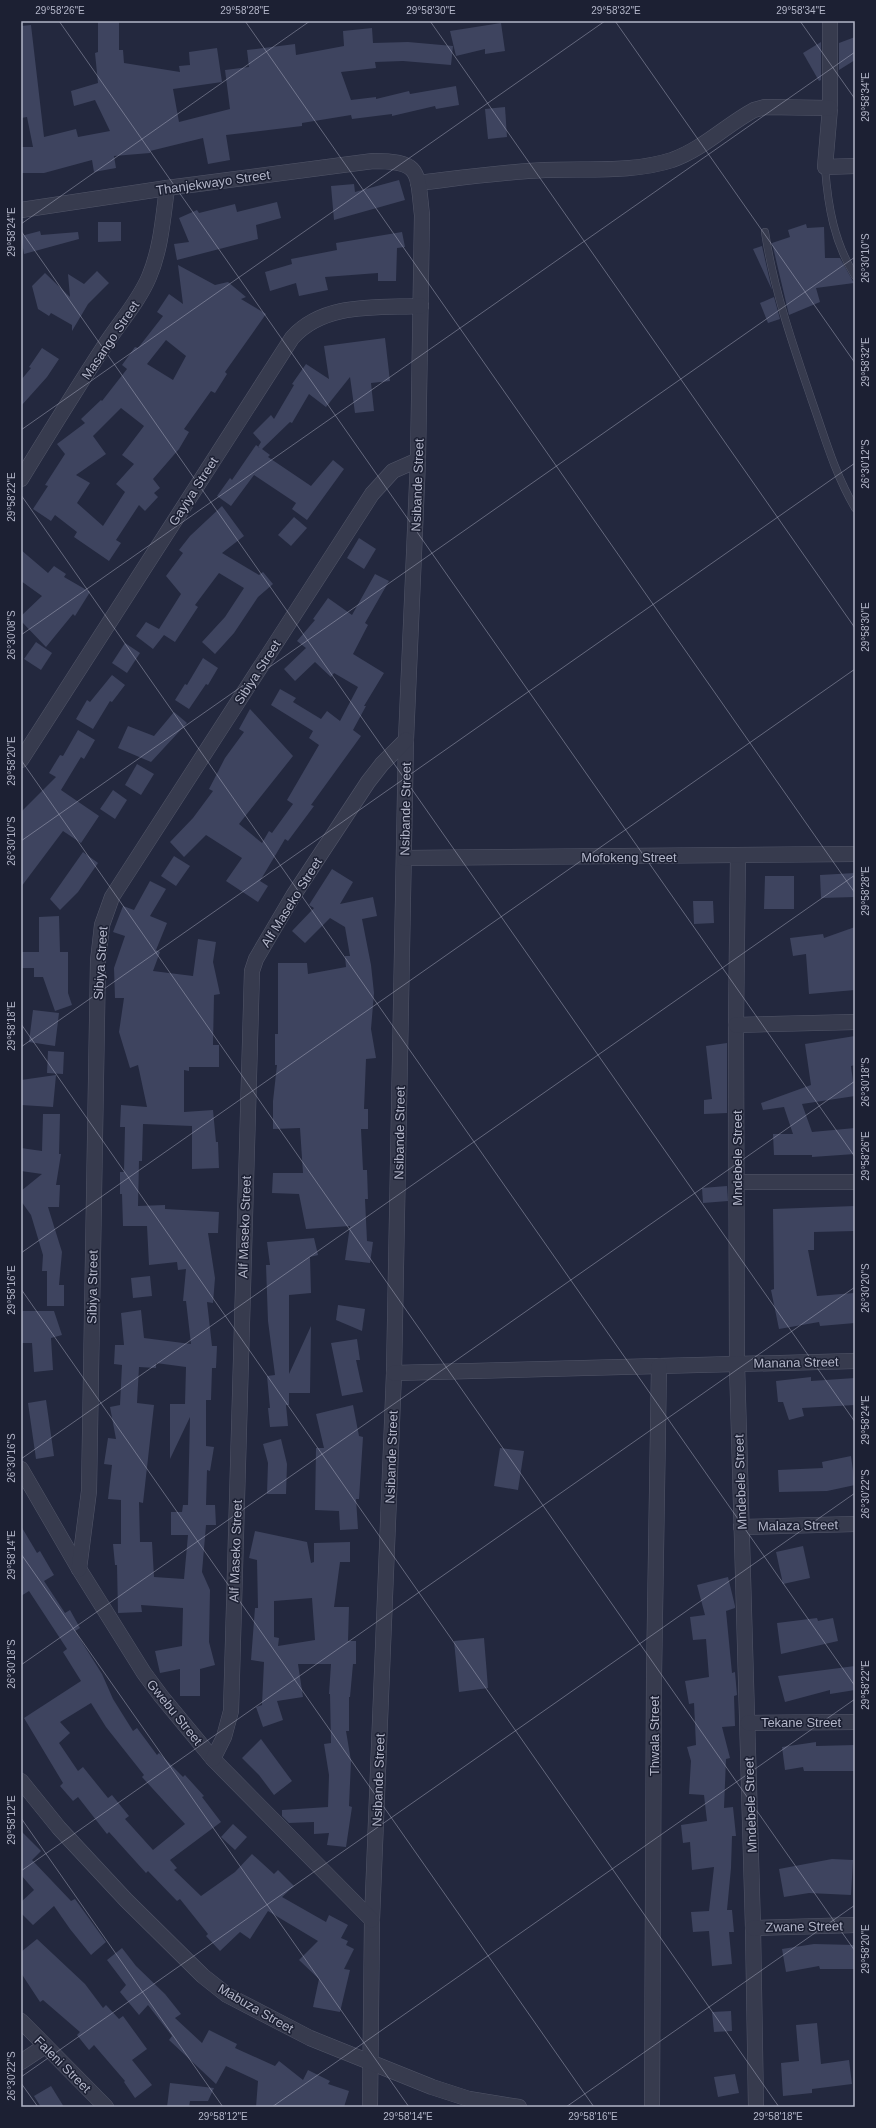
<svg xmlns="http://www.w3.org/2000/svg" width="876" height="2128" viewBox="0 0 876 2128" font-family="Helvetica,sans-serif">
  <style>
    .building { fill: #3e445f; fill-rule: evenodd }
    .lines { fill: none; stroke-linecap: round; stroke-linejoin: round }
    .service-casing { stroke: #525669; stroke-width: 8 }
    .minor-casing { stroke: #525669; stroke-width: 16 }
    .service { stroke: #373b4e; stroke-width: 7 }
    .minor { stroke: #373b4e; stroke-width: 15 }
    .ticks { fill: none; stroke: #b3b6c9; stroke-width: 1; stroke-opacity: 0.45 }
    .labels { text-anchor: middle; stroke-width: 3; stroke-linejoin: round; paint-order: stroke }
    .street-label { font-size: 13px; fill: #b3b6c9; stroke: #1c2033 }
    .neatline { fill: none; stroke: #b3b6c9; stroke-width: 1.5 }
    .ticks-label { font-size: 10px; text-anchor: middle; fill: #b3b6c9 }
  </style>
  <rect width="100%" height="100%" fill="#23283e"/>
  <g class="building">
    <polygon points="98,21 119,21 119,50 123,50 124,63 180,72 179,66 190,65 189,52 217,48 222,82 173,89 179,122 230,109 225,70 249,67 247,50 295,44 296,55 344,46 343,31 372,28 373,43 408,42 453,46 451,65 403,61 375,62 376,68 341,72 351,100 376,97 376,99 409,91 410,94 456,86 459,105 436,109 435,106 392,116 392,114 352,119 351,115 302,123 302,126 226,135 230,160 208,164 203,138 150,151 150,153 114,156 116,168 94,172 92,160 44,173 21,173 21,147 33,147 27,117 21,118 21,26 31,25 44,137 76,129 78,137 110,131 95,100 74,106 71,91 98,83 95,53 98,52"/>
    <polygon points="501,23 505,51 485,54 485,49 456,56 450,31"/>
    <polygon points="855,37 855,60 839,70 839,43"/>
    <polygon points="821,42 821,80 819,81 803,53"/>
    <polygon points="505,107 507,137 488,139 485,109"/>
    <polygon points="399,180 405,200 334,220 331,186 354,184 355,192"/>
    <polygon points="277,202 281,218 256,225 258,239 177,260 174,244 189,242 179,218 197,210 199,213 235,204 237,212"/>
    <polygon points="98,222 121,222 121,241 98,242"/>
    <polygon points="806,224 807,228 824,227 825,258 840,258 854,283 816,288 820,302 789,315 772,243 790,237 788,230"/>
    <polygon points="40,231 41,235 78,232 79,239 24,254 21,236"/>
    <polygon points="402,232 405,247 397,248 396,281 378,281 378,273 325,277 328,290 299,296 296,283 270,291 265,272 292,264 291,259 337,250 336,243"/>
    <polygon points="762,246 769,277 772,290 753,249"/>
    <path d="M178,265L215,285L228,282L246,297L241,299L266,314L225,372L227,374L215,393L211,391L184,429L189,432L179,449L153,479L160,488L154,493L158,497L145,511L139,505L116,540L121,543L109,561L74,537L77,532L55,515L51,521L33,509L48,486L45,485L65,454L57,444L85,423L81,419L101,400L102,401L127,369L122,365L135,347L138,348L163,316L157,312L169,294L183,304ZM166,340L186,356L173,380L147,364ZM121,408L144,426L122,455L134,464L116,484L125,492L103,526L77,503L90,483L76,475L106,454L93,436Z"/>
    <polygon points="97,271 109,283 88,304 72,331 72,325 51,313 49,316 38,309 32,286 45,273 70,297 68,274 84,284"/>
    <polygon points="774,297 780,319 768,323 760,303"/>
    <polygon points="385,338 390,381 371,383 374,411 355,413 350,377 326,407 309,394 292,423 290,422 262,449 270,455 268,457 311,486 333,460 344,469 307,520 292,509 296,503 254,475 231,506 217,496 230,478 232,480 256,445 260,448 258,447 261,442 253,433 271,415 274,419 294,385 292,384 306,364 329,379 324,346"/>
    <polygon points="42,348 59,359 47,377 21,406 21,380 31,368 29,367"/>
    <polygon points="222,506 244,536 222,553 259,575 263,572 273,584 258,597 234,633 215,654 202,642 225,617 244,588 219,573 195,605 198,607 175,642 164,635 153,649 136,636 146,622 159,629 181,594 166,576 183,553 179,550 190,536"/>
    <polygon points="294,517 307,528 291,546 278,535"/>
    <polygon points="359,538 376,549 364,569 347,558"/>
    <polygon points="21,550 48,573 54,566 66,574 64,577 90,592 75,616 73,614 46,647 21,621 21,616 42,596 21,581"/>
    <polygon points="375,574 389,581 365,623 368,625 353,654 384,673 364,706 366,706 353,730 361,736 311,805 314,806 288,841 285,839 260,881 268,886 258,902 226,881 242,858 206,835 184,857 170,842 193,818 213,791 209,789 225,758 244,732 239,729 250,709 293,756 239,824 262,843 269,831 272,833 293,804 287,800 319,745 309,738 313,731 271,705 280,689 296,698 293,702 321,719 327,711 340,721 358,687 334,673 331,677 315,662 295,681 284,669 306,648 297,641 315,620 313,619 328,598 352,615"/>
    <polygon points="36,642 52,653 41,670 24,659"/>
    <polygon points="125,643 140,653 127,673 112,663"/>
    <polygon points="203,658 218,668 208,685 206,684 189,709 175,700 185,684 187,685"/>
    <polygon points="112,675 125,685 112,702 110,701 93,729 76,719 87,700 90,702"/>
    <polygon points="174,712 187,723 151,762 118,748 128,726 154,736"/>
    <polygon points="78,730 95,740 84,759 81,757 61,790 99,816 81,843 63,831 21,887 21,812 56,777 49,773 60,755 63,756"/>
    <polygon points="137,764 154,774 141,795 125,785"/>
    <polygon points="113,790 127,800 115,819 100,809"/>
    <polygon points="83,852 98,863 78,892 60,910 50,899"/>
    <polygon points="174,856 190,866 176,886 161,876"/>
    <polygon points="332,869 353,882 340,904 373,897 377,916 362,919 371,965 374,993 371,1029 376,1058 366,1059 364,1109 368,1109 368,1129 361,1129 363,1170 367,1170 368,1199 365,1199 367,1241 373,1242 370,1263 345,1260 350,1226 306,1229 299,1194 272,1193 273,1173 303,1173 300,1128 273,1129 273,1101 277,1065 275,1065 275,1034 278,1034 278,963 307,963 308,974 346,967 345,956 350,956 345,927 330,918 305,943 292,931 314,908 309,905"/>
    <polygon points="855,873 855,897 821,898 820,875"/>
    <polygon points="765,876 794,876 794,909 764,909"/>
    <path d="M150,881L166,889L150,916L167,923L156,950L160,952L153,971L193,976L198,939L216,942L213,962L220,994L214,995L213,1045H219V1067H189V1071L184,1070V1112L213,1110L216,1142H218L219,1168L192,1169V1126L143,1124L142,1161H139L138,1206L165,1205V1209L219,1212L218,1233H208L215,1278L213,1303L207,1302L212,1346H217L216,1368H212L211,1400H206V1446L214,1447L210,1471L207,1470L206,1505H215L216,1525H206L202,1572L210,1590L209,1642L215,1665L200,1669V1696H180V1669L160,1673L155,1651L182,1646L183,1608L141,1605L142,1612L118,1613L117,1565H115L113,1544H121V1500L108,1499L112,1465L104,1464L108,1438L116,1439L110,1407L120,1405L122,1365L114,1364L115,1345H124L121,1313L141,1310L144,1338L191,1344L186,1301H183L186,1269L178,1270L177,1262L149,1265L147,1226H123L122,1194H120V1172H124L125,1127H120L121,1105L147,1107L138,1065L130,1068L119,1032L124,998H115L114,968L125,936L113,932L123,906L134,910ZM156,1363L186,1367L185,1404H170V1459L190,1417L188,1505H183L182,1512H171V1535H188L184,1579L154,1577L152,1542H140L139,1502L143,1503L154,1405L137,1403L139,1367L156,1368Z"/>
    <polygon points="693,901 713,901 714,923 694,924"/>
    <polygon points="59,916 60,952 68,952 68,993 72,1005 55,1011 43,977 34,977 34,968 21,968 21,952 39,952 39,917"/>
    <polygon points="855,927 855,990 809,994 806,954 793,956 790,938 823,934 824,938"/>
    <polygon points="33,1010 59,1013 55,1046 29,1042"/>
    <polygon points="855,1036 855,1065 851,1066 855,1096 802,1104 812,1132 855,1128 855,1154 812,1157 812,1155 774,1155 773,1134 793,1134 784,1107 763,1110 761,1103 811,1085 805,1044"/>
    <polygon points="727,1043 727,1113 704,1114 704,1100 712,1099 706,1046"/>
    <polygon points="48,1051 64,1052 63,1074 47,1073"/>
    <polygon points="56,1075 53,1107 21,1105 21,1080"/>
    <polygon points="43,1114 60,1114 59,1154 61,1154 56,1185 60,1185 59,1207 48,1207 62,1252 59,1285 64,1285 64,1306 47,1306 47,1271 42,1271 43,1255 31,1215 21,1201 21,1191 42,1174 21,1171 21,1148 42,1151"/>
    <polygon points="727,1186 728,1201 703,1203 702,1188"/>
    <polygon points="855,1206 855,1231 814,1232 814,1250 808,1250 817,1296 854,1293 855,1323 820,1326 819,1322 779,1329 771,1290 774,1289 773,1209"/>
    <polygon points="314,1238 318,1255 310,1257 311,1293 289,1295 289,1374 311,1326 310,1393 289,1393 289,1405 286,1405 288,1426 270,1427 268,1408 270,1408 267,1376 275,1375 268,1321 266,1265 270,1265 267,1242"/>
    <polygon points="150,1276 152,1296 133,1298 131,1278"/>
    <polygon points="338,1305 365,1309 362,1331 336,1320"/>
    <polygon points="21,1311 54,1311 62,1335 51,1338 53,1370 34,1372 32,1343 21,1343"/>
    <polygon points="357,1339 360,1360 356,1360 363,1392 342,1396 331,1343"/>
    <polygon points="811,1377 811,1381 855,1378 855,1405 802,1408 804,1416 789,1420 783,1402 778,1402 776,1381"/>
    <polygon points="46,1400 54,1456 36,1459 28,1403"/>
    <polygon points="353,1405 359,1436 363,1437 359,1499 356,1499 358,1529 340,1530 339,1511 315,1510 316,1448 324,1448 316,1414"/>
    <polygon points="281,1439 287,1464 286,1494 267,1494 268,1463 263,1444"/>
    <polygon points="500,1448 524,1451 518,1490 494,1486"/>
    <polygon points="851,1456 855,1485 827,1491 779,1492 778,1470 823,1468 822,1462"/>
    <path d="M21,1526L37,1553L40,1551L54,1575L44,1581L65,1613L70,1610L80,1628L75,1631L102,1674L113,1699L133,1731L137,1728L157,1755L159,1753L183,1777L185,1775L204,1796L202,1797L221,1822L170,1860L177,1868L174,1870L201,1896L235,1872L252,1854L274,1874L278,1870L294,1886L282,1897L326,1922L329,1915L348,1925L341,1938L348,1941L346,1945L354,1949L344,1969L350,1970L340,2012L313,2007L319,1979L299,1960L318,1941L268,1911L250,1939L240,1932L220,1951L206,1936L208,1934L180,1899L177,1901L148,1871L146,1873L109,1832L107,1834L78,1797L73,1801L60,1786L63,1783L24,1718L81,1681L63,1652L67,1649L29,1591L21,1596ZM91,1703L106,1727L144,1775L142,1777L185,1824L153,1850L125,1819L129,1816L112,1795L108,1798L83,1767L78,1771L59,1743L70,1733L60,1722Z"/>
    <path d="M255,1531L307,1542L311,1563L314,1562V1543L350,1542V1562H340L334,1607H349L348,1641H356V1664H353L350,1697H349V1731H346L351,1761L349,1806L352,1807L346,1847L327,1845L329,1833L314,1834V1822L289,1823L282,1816V1810L328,1807L329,1775L324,1744L331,1743L330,1694H329L331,1664H298L303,1697L277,1701L283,1720L263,1727L256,1707L262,1705L264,1662L251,1660L255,1608H258L257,1560L249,1558ZM312,1598L315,1640L278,1646L279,1638L274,1637V1601Z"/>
    <polygon points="803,1546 810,1578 783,1584 776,1552"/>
    <polygon points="728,1577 735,1606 735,1608 726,1611 732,1673 735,1672 737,1695 734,1696 735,1726 722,1727 730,1758 726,1759 724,1808 733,1807 736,1836 732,1836 731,1868 727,1910 732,1910 734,1932 729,1932 732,1964 712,1966 709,1931 693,1932 691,1912 709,1911 714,1867 692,1870 690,1842 683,1843 681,1825 707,1821 704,1795 689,1794 691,1761 687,1747 696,1745 694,1703 689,1704 685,1681 709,1677 706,1639 693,1640 690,1617 705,1615 697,1585"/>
    <polygon points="817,1618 818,1621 833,1618 838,1641 781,1654 777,1623"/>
    <polygon points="484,1638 488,1688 459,1692 454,1641"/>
    <polygon points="855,1666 855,1690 830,1694 830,1690 785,1702 778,1676"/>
    <polygon points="261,1739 292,1781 274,1795 259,1775 242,1758"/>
    <polygon points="816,1742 816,1746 855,1745 855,1771 804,1771 803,1767 785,1770 782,1747"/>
    <polygon points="233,1824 247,1837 235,1850 221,1837"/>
    <polygon points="21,1831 41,1851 32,1860 71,1901 75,1899 106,1942 91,1955 70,1929 54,1906 33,1925 21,1913 21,1902 34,1890 21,1875"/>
    <polygon points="832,1859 853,1860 851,1895 809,1893 784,1897 779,1869"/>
    <polygon points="37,1939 85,1984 103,2008 106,2005 119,2019 123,2016 147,2049 132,2060 152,2085 135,2098 124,2082 125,2081 94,2045 89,2050 77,2035 80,2032 43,2000 40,2002 21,1973 21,1952"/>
    <polygon points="814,1944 855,1945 855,1969 820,1969 819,1966 786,1972 782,1949"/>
    <polygon points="122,1948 136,1966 165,1994 181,2014 175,2018 202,2043 209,2030 237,2044 235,2048 275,2066 279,2061 303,2080 308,2070 330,2081 328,2084 349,2091 344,2107 256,2107 258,2081 226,2066 216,2084 169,2040 172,2036 148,2005 139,2015 120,1992 126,1985 107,1960"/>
    <polygon points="731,2011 732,2031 714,2032 712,2012"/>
    <polygon points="817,2023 821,2064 849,2060 852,2084 812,2089 812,2093 783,2096 781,2063 799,2061 796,2025"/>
    <polygon points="735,2074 739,2093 718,2097 714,2077"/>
    <polygon points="170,2083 214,2088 208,2101 190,2101 189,2107 167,2107"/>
    <polygon points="51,2086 64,2107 41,2107 34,2096"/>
  </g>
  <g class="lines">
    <defs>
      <g id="service">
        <path d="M825,167C828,207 834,242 855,276"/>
        <path d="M765,232C774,291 793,345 812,401C825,438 835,474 855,508"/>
      </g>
      <g id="minor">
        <polyline points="830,21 830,108 825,167 855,166"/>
        <path d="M418,183C460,178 502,172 545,170C586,168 632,173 672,160C703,149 726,125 754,110L765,107L830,108"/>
        <path d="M21,210L167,188L373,161C422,161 417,172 422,215L418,460L406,740L394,1373L372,1920L370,2107"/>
        <path d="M21,479C48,435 75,391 103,348C118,324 138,303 149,277C161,249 163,218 167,188"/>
        <path d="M21,760L292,338C324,302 377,308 421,306"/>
        <polyline points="738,856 736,1025 737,1364 753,1928 756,2107"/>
        <polyline points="404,858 855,854"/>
        <polyline points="736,1025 855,1022"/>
        <polyline points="737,1182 855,1182"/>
        <polyline points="394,1373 855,1361"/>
        <polyline points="21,1469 79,1569 144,1673 161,1696 213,1759 372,1920"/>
        <polyline points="741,1527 855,1524"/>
        <polyline points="79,1569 89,1491 98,961 102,925 112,897 372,494 393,471 418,460"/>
        <polyline points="748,1723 855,1722"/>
        <polyline points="213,1759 224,1737 231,1711 252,971 256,959 293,896 368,782 382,764 406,740"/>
        <polyline points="21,1781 59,1828 126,1900 203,1976 227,1995 310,2038 432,2087 469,2099 519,2107"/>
        <polyline points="753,1928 855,1925"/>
        <polyline points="21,2021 106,2107"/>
        <polyline points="21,2062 45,2046"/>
        <polyline points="652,2107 654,1677 659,1366"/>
      </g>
    </defs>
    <use href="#service" class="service-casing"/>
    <use href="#minor" class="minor-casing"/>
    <use href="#service" class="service"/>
    <use href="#minor" class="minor"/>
  </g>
  <path class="ticks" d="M59,21L855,1157M245,21L855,893M430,21L855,628M615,21L855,363M800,21L855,99M21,224L310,21M21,231L855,1422M21,430L605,21M21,495L855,1686M21,635L855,52M21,760L855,1951M21,841L855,257M21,1024L779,2107M21,1047L855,463M21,1253L855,669M21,1289L594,2107M21,1459L855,875M21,1554L409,2107M21,1665L855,1081M21,1818L223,2107M21,1871L855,1287M21,2077L855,1493M21,2083L38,2107M272,2107L855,1699M566,2107L855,1905"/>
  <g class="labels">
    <g class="street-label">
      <text transform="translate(213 182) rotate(-8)" y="5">Thanjekwayo Street</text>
      <text transform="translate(110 340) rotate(-56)" y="5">Masango Street</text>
      <text transform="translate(417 485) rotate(-88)" y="5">Nsibande Street</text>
      <text transform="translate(193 491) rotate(-57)" y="5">Gayiya Street</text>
      <text transform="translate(257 672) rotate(-57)" y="5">Sibiya Street</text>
      <text transform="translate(405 809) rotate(-89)" y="5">Nsibande Street</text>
      <text x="629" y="862">Mofokeng Street</text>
      <text transform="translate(291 902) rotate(-58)" y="5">Alf Maseko Street</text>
      <text transform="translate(100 963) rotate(-86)" y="5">Sibiya Street</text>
      <text transform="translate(399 1133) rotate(-89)" y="5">Nsibande Street</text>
      <text transform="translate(737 1158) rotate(-90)" y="5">Mndebele Street</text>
      <text transform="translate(244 1227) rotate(-88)" y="5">Alf Maseko Street</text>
      <text transform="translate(92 1287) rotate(-89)" y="5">Sibiya Street</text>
      <text transform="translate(796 1362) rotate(-1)" y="5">Manana Street</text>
      <text transform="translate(391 1457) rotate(-88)" y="5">Nsibande Street</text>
      <text transform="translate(740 1482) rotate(-92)" y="5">Mndebele Street</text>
      <text transform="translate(798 1525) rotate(-1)" y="5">Malaza Street</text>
      <text transform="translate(235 1551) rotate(-88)" y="5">Alf Maseko Street</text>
      <text transform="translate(175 1712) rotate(51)" y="5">Gwebu Street</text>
      <text x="801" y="1727">Tekane Street</text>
      <text transform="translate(654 1736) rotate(-90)" y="5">Thwala Street</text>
      <text transform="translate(378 1780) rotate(-88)" y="5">Nsibande Street</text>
      <text transform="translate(750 1805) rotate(-92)" y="5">Mndebele Street</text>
      <text transform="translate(804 1926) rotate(-1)" y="5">Zwane Street</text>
      <text transform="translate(256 2008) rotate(30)" y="5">Mabuza Street</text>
      <text transform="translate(63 2064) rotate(45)" y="5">Faleni Street</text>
    </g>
  </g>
  <rect width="876" height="2128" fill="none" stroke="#1c2033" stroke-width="44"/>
  <rect x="22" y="22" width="832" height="2084" class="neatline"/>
  <g class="ticks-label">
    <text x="60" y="14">29°58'26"E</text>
    <text x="245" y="14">29°58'28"E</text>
    <text x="431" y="14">29°58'30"E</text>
    <text x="616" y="14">29°58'32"E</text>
    <text x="801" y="14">29°58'34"E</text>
    <text transform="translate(865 97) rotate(-90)" y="4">29°58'34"E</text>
    <text transform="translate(11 232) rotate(-90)" y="4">29°58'24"E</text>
    <text transform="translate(865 258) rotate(-90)" y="4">26°30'10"S</text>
    <text transform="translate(865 362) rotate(-90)" y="4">29°58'32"E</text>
    <text transform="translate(865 464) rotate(-90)" y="4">26°30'12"S</text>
    <text transform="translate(11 497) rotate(-90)" y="4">29°58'22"E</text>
    <text transform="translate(865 627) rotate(-90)" y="4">29°58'30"E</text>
    <text transform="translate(11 635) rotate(-90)" y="4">26°30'08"S</text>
    <text transform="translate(11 761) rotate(-90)" y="4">29°58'20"E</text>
    <text transform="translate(11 841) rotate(-90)" y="4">26°30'10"S</text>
    <text transform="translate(865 891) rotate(-90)" y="4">29°58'28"E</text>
    <text transform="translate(11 1026) rotate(-90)" y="4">29°58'18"E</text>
    <text transform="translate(865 1082) rotate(-90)" y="4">26°30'18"S</text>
    <text transform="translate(865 1156) rotate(-90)" y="4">29°58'26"E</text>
    <text transform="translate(865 1288) rotate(-90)" y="4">26°30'20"S</text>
    <text transform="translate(11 1290) rotate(-90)" y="4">29°58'16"E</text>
    <text transform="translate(865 1420) rotate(-90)" y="4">29°58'24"E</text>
    <text transform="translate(11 1458) rotate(-90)" y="4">26°30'16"S</text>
    <text transform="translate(865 1494) rotate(-90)" y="4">26°30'22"S</text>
    <text transform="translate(11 1555) rotate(-90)" y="4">29°58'14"E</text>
    <text transform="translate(11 1664) rotate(-90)" y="4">26°30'18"S</text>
    <text transform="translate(865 1685) rotate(-90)" y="4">29°58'22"E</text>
    <text transform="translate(11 1820) rotate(-90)" y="4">29°58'12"E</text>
    <text transform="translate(865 1949) rotate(-90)" y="4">29°58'20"E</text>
    <text transform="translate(11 2076) rotate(-90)" y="4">26°30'22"S</text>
    <text x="223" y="2120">29°58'12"E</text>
    <text x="408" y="2120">29°58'14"E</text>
    <text x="593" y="2120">29°58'16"E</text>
    <text x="778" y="2120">29°58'18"E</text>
  </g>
</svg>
